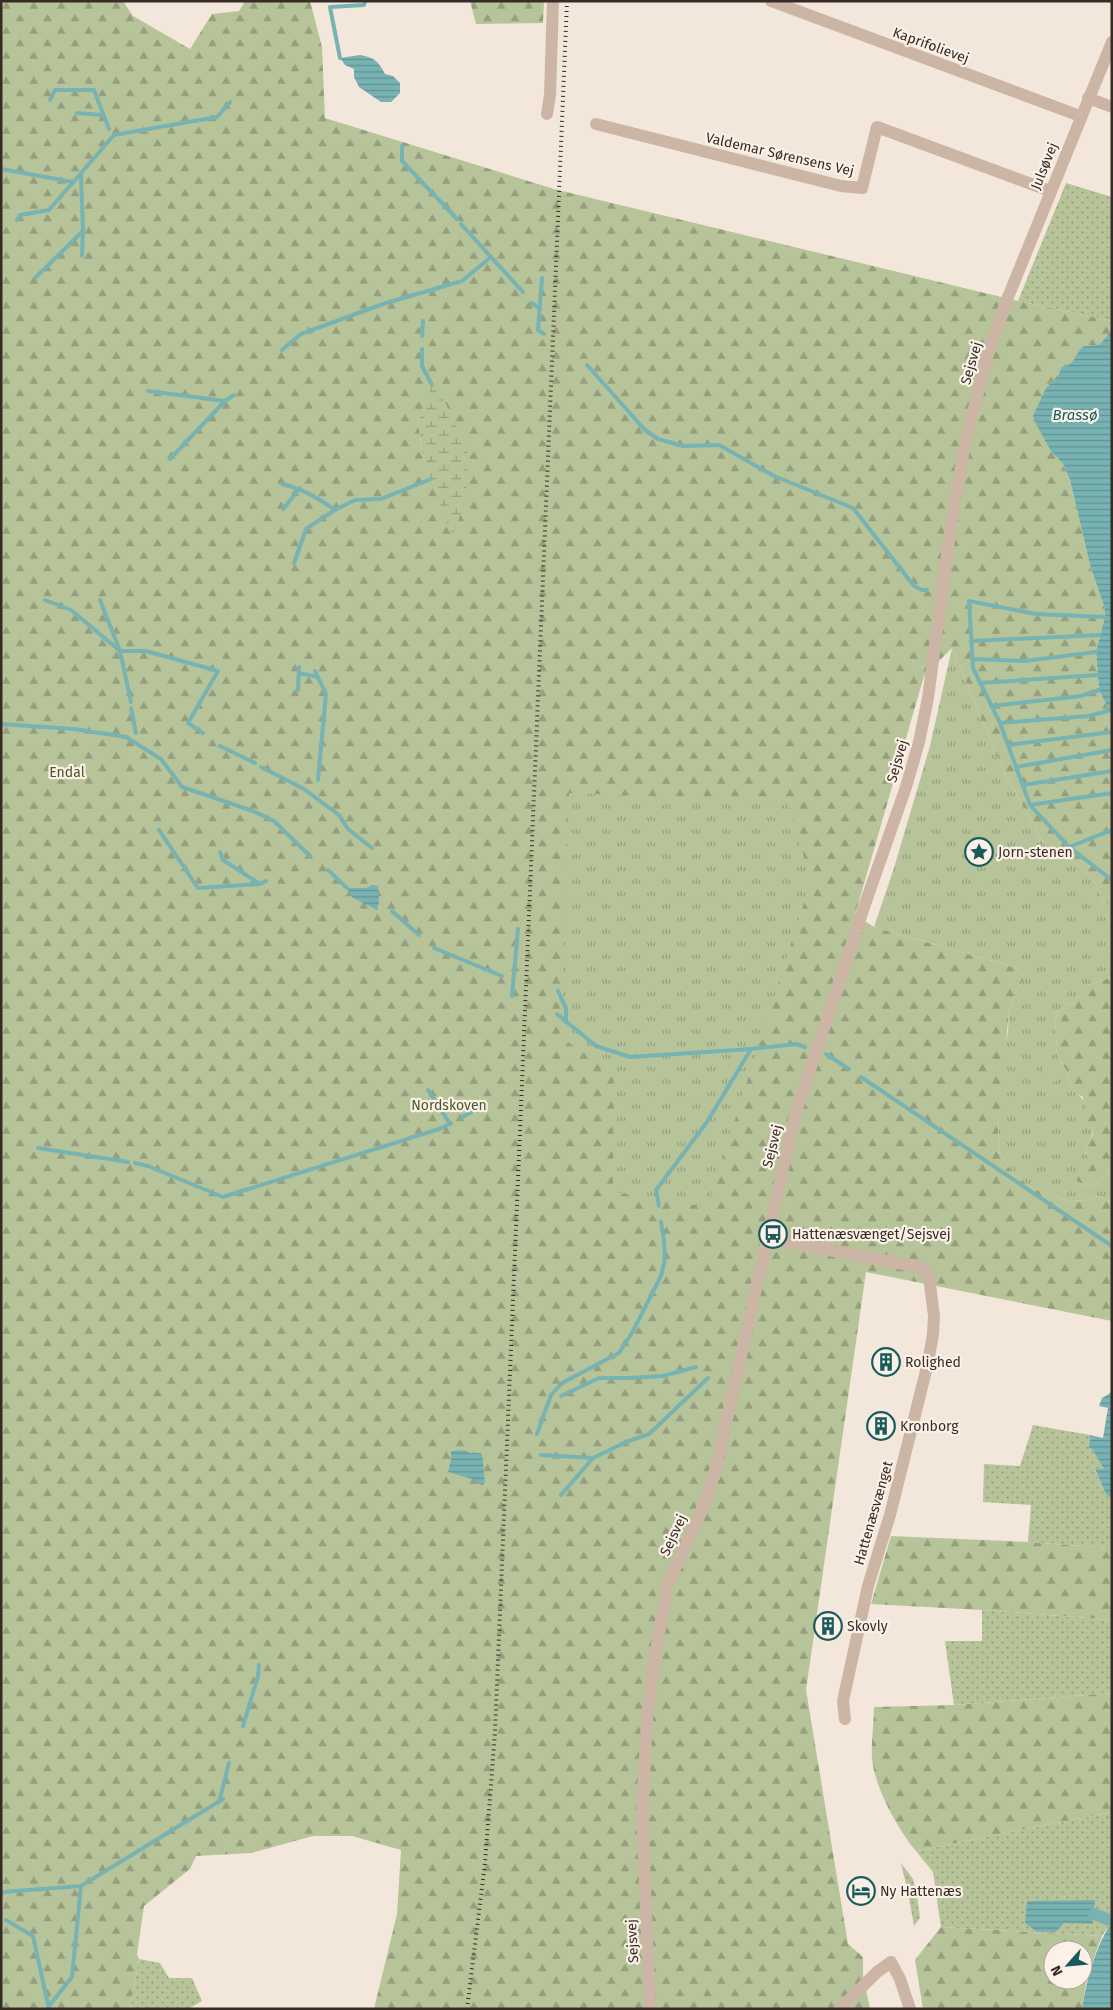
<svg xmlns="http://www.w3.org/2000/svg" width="1113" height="2010" viewBox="0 0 1113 2010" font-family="'Fira Sans',sans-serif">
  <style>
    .grass { fill: url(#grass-dots) }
    .forest { fill: url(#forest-firs); fill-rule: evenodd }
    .wetland { fill: url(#wetland-marsh) }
    .park { fill: url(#park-tufts) }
    .pitch { fill: #b7c499 }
    .water { fill: url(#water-rules) }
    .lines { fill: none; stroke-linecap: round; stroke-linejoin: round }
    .stream { stroke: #77b3b2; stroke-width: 4 }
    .canal { stroke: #77b3b2; stroke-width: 12 }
    .minor { stroke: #ccb5a5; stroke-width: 12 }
    .rail { stroke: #382b27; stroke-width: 4; stroke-dasharray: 1 4; stroke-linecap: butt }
    .labels { text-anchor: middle; stroke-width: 4.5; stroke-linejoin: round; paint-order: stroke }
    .street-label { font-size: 14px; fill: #382b27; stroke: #fbf1e7 }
    .park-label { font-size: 14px; fill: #485829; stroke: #fbf1e7 }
    .poi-label { font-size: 14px; fill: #382b27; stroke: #fbf1e7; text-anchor: start }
    .water-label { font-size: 15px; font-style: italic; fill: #195b5c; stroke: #fbf1e7 }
  </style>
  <defs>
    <pattern id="grass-dots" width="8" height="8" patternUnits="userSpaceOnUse" patternTransform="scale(1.25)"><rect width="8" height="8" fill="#b7c499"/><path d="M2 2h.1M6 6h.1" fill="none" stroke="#969f7d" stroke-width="1.8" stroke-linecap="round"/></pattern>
    <pattern id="forest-firs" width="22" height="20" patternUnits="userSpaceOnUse" patternTransform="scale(1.25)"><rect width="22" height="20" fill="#b7c499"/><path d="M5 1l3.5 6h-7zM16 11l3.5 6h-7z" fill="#969f7d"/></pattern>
    <pattern id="wetland-marsh" width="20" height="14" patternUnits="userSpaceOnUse" patternTransform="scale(1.25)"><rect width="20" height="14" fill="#b7c499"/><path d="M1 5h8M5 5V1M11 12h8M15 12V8" fill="none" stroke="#969f7d"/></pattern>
    <pattern id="park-tufts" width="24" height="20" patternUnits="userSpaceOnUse" patternTransform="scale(1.25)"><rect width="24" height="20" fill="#b7c499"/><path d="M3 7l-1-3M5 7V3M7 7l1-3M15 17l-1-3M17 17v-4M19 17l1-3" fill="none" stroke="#969f7d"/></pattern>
    <pattern id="water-rules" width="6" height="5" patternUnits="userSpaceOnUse" patternTransform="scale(1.25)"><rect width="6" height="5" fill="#77b3b2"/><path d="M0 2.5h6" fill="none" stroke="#639291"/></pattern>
  </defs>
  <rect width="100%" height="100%" fill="#f3e6da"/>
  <g class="grass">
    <polygon points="1066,183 1112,197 1112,321 1018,301"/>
    <polygon points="1033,1425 1090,1435 1089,1448 1092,1449 1105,1470 1095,1470 1106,1493 1112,1498 1112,1548 1028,1542 1031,1505 983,1502 984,1464 1020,1466"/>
    <polygon points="982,1610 1112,1620 1112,1693 954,1705 945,1641 982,1641"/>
    <polygon points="1112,1812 1112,1921 1102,1936 941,1927 933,1872 916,1851"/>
    <polygon points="901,1863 913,1879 916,1892 908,1893"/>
    <polygon points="917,1896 920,1918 914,1926 909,1898"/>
    <polygon points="139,1959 160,1963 169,1978 192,1978 202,2001 188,2009 130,2009"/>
  </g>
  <g class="forest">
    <path d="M1,1H123L133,16L190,49L212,14L239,11L245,1H310L322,47L325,118L554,189L1018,301L1112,321V330L1100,344C1095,346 1089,345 1084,346C1075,350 1079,364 1061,367L1059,374L1046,388L1051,451L1063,464L1070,480L1090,565L1104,606L1105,617L1096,653L1099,690L1112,716V910L1103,899L1093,879L1073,861L1046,847L1004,772L952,648L924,676L855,915L874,927L1020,969L1024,980L1015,993L1009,1011L998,1127L999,1152L1015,1176L1033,1188L1069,1201L1087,1200L1099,1196L1112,1203V1321L866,1272L806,1690L848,1944L863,1957V1976L870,2009H374L397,1914L401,1850L352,1836H313L251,1853L196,1856L190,1869L144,1906L137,1954L139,1959L130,2009H1ZM433,385L453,536L423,457L418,423Z"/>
    <polygon points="470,1 544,1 543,23 476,24"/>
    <polygon points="1112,977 1112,1173 1109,1173 1093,1187 1077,1182 1077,1175 1087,1154 1085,1150 1093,1135 1092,1130 1085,1120 1083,1097 1076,1093 1071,1085 1068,1074 1056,1052 1057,1036 1054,1019 1065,1006 1075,1002 1089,985"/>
    <polygon points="891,1536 1028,1542 1112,1548 1112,1620 982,1610 871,1604"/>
    <path d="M1112,1693V1812L916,1851C898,1830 874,1786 872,1758C871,1741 874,1724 874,1707L954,1705Z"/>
    <path d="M941,1927L1102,1936L1087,1977L1082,2009H923L915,1960ZM1053,1950H1083V1980H1053Z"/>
  </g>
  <polygon class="wetland" points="432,385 446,404 469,456 465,502 452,537 423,457 418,423"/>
  <g class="park">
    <path d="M952,648L1004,772L1046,847L1073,861L1093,879L1103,899L1112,910V977L1089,985L1075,1002L1065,1006L1054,1019L1057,1036L1056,1052L1068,1074L1071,1085L1086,1104L1085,1120C1097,1130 1092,1139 1085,1150L1088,1159L1077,1175V1182L1093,1187L1109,1173H1112V1203L1099,1196L1087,1200L1069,1201L1033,1188L1015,1176L999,1152L998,1127L1000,1101V1071L1008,1031L1009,1011L1015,993L1024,980L1020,969L874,927L894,868L930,746Z"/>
    <polygon points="569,793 788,802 811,881 707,1207 613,1192 614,1074 561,1037"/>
  </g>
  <circle class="pitch" cx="1052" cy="1072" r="10"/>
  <g class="water">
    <path d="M360,55C374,57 379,62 385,74L393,76L400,83V93L391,102H381L359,87L354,77V69L345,65L340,58Z"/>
    <path d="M1112,330V716L1099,690L1096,652L1105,617L1104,606L1090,565L1070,480L1063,464L1051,451L1037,426L1033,416L1046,388L1059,374L1061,367C1079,364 1075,350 1084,346C1089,345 1095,346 1100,344Z"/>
    <polygon points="372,885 378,886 379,902 377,910 353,898 347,888 366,888"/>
    <polygon points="1112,1389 1112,1498 1106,1494 1095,1469 1104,1469 1092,1449 1089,1448 1090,1435 1103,1438 1108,1408 1099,1406 1102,1398 1109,1394"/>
    <path d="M464,1450L470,1453H481C484,1457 483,1473 485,1482L483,1485L479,1484L475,1480L448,1472L451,1460V1451Z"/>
    <polygon points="1095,1900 1092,1924 1064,1923 1056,1932 1037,1932 1025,1923 1027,1901"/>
    <path d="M1112,1921V2009H1082C1087,1977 1095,1949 1112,1921Z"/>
  </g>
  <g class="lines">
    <g class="stream">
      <polyline points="340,58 330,7 364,5 365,1"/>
      <polyline points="50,100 55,90 94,90 109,129"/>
      <polyline points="77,113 103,115"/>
      <polyline points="402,146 402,161 457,219"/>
      <polyline points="1,169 73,182"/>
      <polyline points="81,174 83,231 82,256"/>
      <polyline points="17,220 20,215 49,210 114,135 217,117 230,102"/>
      <polyline points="461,224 523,292"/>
      <polyline points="36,277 83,231"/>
      <polyline points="542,278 538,330 544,334"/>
      <polyline points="532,303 540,309"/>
      <polyline points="422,336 423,321"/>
      <polyline points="422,349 422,366 432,385"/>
      <polyline points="282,350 301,334 386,303 462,281 491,257"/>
      <polyline points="587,365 645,430 658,439 683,446 719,445 774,476 853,508 914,586 922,590 927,590"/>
      <polyline points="148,391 225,401"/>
      <polyline points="170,459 225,401 234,395"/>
      <path d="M282,484C303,489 318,498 335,510"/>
      <polyline points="283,509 300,488"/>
      <polyline points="294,563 306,529 335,510 355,500 381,499 431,479"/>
      <polyline points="45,600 71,610 120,651 146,651 218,671 188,723 203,733"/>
      <polyline points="100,600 120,651 131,702"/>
      <polyline points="1105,617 1036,614 969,601 973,668 1000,723 1030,805 1069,847 1112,880"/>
      <polyline points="971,641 1100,635"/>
      <polyline points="972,659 1025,661 1096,652"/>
      <polyline points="315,671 326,694 318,780"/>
      <polyline points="299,673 318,677"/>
      <polyline points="980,683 1098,675"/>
      <polyline points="298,690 299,667"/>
      <polyline points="991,706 1081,696 1099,690"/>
      <polyline points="131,708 136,733"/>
      <polyline points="1000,723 1089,716 1108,711"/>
      <polyline points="1,724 74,729 126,737 161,759 182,787 253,811 274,821 310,856"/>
      <polyline points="1008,745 1112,732"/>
      <polyline points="220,746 255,763"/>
      <polyline points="261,767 304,789 339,815 348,829 372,848"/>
      <polyline points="1016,767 1112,750"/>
      <polyline points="1023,785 1112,771"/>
      <polyline points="1030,805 1112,793"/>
      <polyline points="159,830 198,888 260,884"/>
      <polyline points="1069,847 1112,830"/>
      <polyline points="220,852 223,860 260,884 266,881"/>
      <polyline points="328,870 347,888"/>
      <polyline points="392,911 419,935"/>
      <polyline points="434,948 502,976"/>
      <polyline points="558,991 566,1008 566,1022"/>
      <polyline points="512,996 518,929"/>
      <polyline points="557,1014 596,1046 630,1057 751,1049 796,1044 805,1047"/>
      <polyline points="826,1054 849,1069"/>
      <polyline points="861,1077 1112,1246"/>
      <polyline points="428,1090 450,1124"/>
      <polyline points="461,1118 471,1112"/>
      <polyline points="38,1148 128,1162"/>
      <polyline points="135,1163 148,1166 223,1197 442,1128 451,1123"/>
      <polyline points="659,1206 656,1190 707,1122 751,1049"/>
      <polyline points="561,1396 599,1378 630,1378 663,1376 696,1367"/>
      <polyline points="537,1434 551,1395 562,1383 619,1353 632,1333 661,1276 665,1259 664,1240 661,1222"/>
      <polyline points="541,1455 593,1458"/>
      <polyline points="561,1495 593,1458 626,1442 649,1434 708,1378"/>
      <polyline points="243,1726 258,1676 259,1665"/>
      <polyline points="219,1802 229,1763"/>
      <polyline points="1,1895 3,1892 81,1886 223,1799"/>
      <polyline points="6,1920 33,1936 49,2009"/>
      <polyline points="49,2006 72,1977 81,1886"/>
    </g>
    <polyline class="canal" points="1094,1914 1112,1921"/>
    <g class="minor">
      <polyline points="771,1 1080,116"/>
      <polyline points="1088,98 1112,107"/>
      <polyline points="547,114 550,95 553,1"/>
      <polyline points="596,124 841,186 862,188 877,127 1050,191"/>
      <polyline points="766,1238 904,1264 924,1269 929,1277 934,1316 933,1334 928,1363 890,1515 868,1586 843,1701 845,1719"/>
      <polyline points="650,2009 642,1813 647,1720 654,1661 668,1584 706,1500 716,1467 795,1115 864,907 906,787 919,742 928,698 952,517 966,439 988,353 1006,302 1112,42"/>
      <polyline points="840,2009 877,1972 891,1962 900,1979 910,2009"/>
    </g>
    <polyline class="rail" points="467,2009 485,1863 495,1732 567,1"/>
  </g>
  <defs>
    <symbol id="sight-ring" viewBox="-11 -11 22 22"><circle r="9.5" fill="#fbf1e7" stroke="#195b5c" stroke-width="1.5"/><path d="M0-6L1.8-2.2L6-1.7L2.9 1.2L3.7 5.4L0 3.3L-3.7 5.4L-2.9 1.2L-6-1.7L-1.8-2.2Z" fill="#195b5c"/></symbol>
    <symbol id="bus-ring" viewBox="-11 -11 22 22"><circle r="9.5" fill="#fbf1e7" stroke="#195b5c" stroke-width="1.5"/><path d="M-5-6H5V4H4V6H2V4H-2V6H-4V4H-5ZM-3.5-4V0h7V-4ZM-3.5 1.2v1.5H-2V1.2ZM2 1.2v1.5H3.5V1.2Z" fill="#195b5c"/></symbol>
    <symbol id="building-ring" viewBox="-11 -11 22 22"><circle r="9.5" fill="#fbf1e7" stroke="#195b5c" stroke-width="1.5"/><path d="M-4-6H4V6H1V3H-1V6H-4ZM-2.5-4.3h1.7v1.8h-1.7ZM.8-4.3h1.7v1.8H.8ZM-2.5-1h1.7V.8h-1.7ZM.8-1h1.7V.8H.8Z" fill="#195b5c"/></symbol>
    <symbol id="hotel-ring" viewBox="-11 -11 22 22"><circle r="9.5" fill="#fbf1e7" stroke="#195b5c" stroke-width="1.5"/><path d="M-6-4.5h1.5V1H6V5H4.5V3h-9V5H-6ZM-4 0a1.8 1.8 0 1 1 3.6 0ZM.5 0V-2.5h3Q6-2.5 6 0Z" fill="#195b5c"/></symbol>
  </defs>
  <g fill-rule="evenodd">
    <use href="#sight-ring" x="963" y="836" width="32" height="32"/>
    <use href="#bus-ring" x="757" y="1218" width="32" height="32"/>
    <use href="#building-ring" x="870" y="1346" width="32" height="32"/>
    <use href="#building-ring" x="865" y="1410" width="32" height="32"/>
    <use href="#building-ring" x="812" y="1610" width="32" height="32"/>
    <use href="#hotel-ring" x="845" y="1875" width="32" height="32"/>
  </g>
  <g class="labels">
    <g class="street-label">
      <text transform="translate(931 45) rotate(20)" y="5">Kaprifolievej</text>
      <text transform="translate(780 154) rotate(13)" y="5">Valdemar Sørensens Vej</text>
      <text transform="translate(1044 166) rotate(-68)" y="5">Julsøvej</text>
      <text transform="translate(971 363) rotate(-74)" y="5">Sejsvej</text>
      <text transform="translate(897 761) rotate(-74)" y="5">Sejsvej</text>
      <text transform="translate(772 1146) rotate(-76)" y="5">Sejsvej</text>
      <text transform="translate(873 1513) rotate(-74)" y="5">Hattenæsvænget</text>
      <text transform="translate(673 1535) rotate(-65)" y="5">Sejsvej</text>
      <text transform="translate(632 1941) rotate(-93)" y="5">Sejsvej</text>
    </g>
    <g class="park-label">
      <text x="67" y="777">Endal</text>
      <text x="449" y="1110">Nordskoven</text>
    </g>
    <g class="poi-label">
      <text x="998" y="857">Jorn-stenen</text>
      <text x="792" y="1239">Hattenæsvænget/Sejsvej</text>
      <text x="905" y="1367">Rolighed</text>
      <text x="900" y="1431">Kronborg</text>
      <text x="847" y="1631">Skovly</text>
      <text x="880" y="1896">Ny Hattenæs</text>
    </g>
    <g class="water-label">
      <text x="1075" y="420">Brassø</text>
    </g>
  </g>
  <rect width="1113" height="2010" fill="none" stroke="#382b27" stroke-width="5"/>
  <g transform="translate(1068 1965) rotate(243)"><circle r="24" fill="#fbf1e7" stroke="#ada29a"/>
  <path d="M0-4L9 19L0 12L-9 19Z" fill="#195b5c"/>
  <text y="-8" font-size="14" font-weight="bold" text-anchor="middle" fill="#382b27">N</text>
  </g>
</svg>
